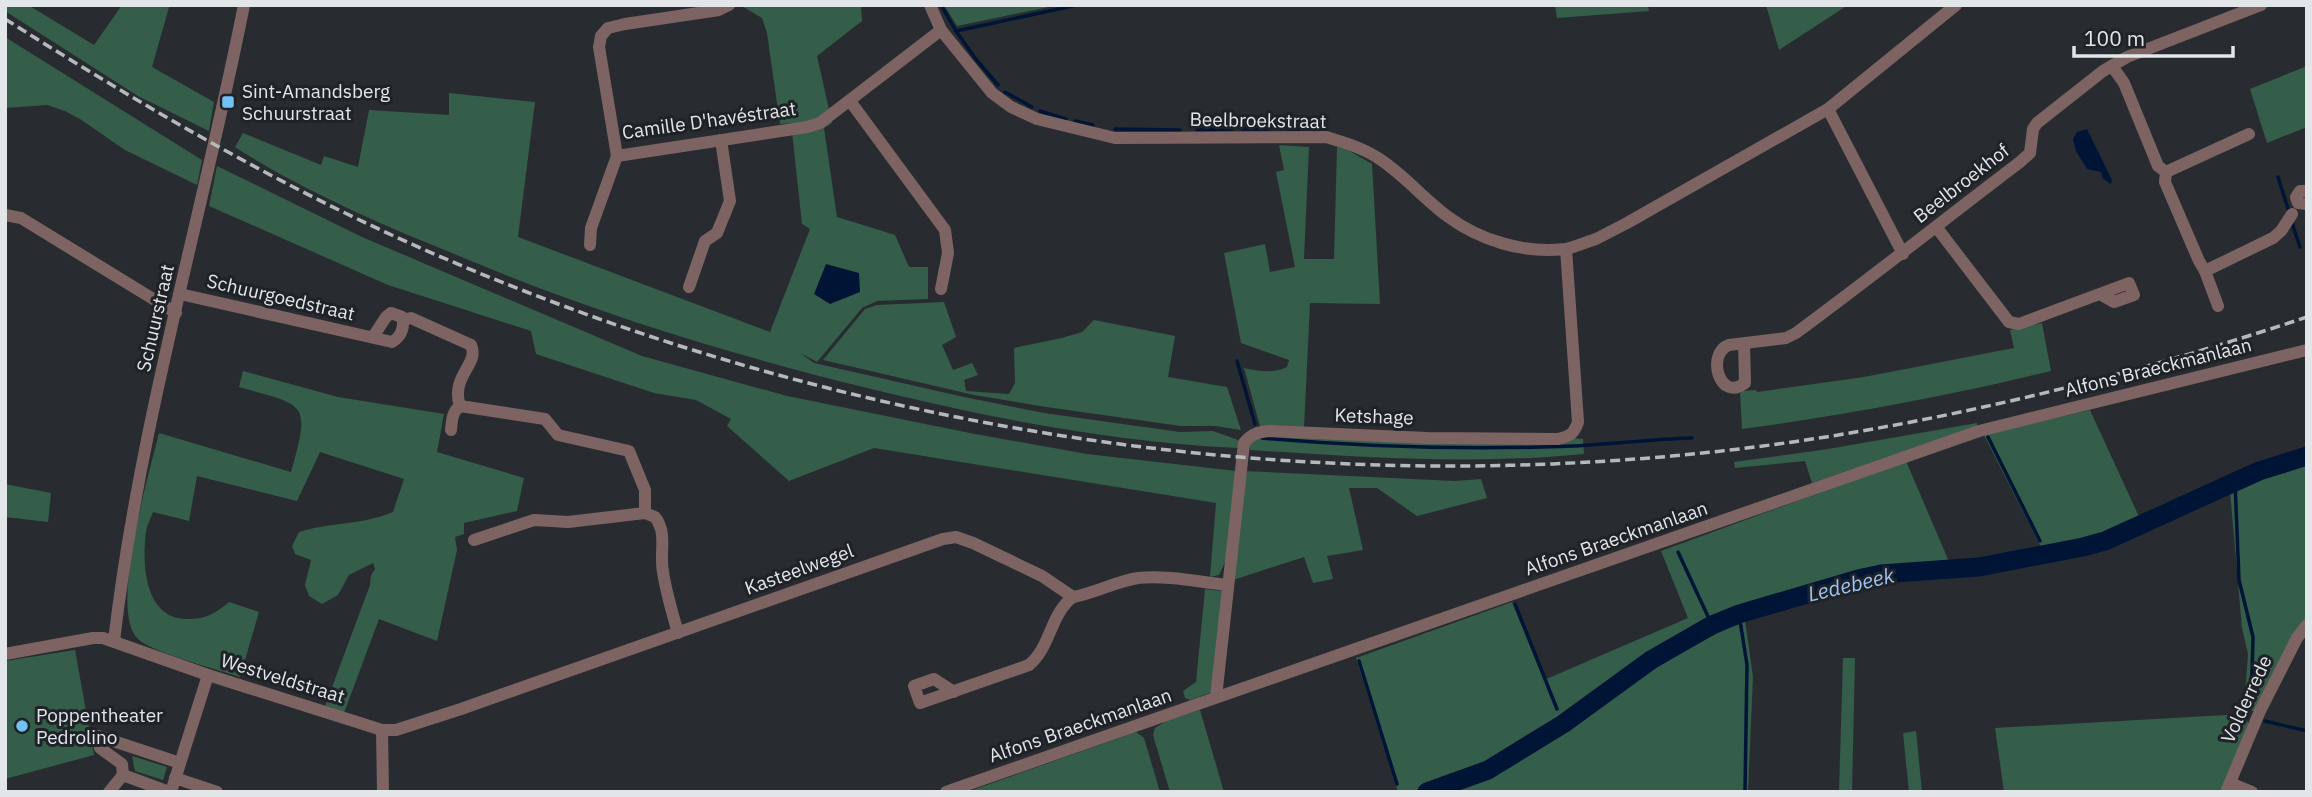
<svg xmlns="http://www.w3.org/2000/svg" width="2312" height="797" viewBox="0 0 2312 797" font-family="'IBM Plex Sans',sans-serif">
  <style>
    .green { fill: #345d4a }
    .water { fill: #001536 }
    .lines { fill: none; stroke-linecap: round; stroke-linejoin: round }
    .stream { stroke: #001536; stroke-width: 3.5 }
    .river { stroke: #001536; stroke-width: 19 }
    .minor { stroke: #7d6463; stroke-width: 12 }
    .rail { stroke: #b6b9bc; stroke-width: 3.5; stroke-dasharray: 10 5; stroke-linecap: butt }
    .poi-dot { fill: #72c1f5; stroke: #1f2227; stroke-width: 2.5 }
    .labels { text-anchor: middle; stroke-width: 6; stroke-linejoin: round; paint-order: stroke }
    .poi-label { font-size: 19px; fill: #e3e6e9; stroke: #1f2227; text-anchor: start }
    .street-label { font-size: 19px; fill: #e3e6e9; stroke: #1f2227 }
    .water-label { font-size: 21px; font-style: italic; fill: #9ec3f5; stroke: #1f2227 }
  </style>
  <rect width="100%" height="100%" fill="#282c30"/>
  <g class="green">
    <polygon points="5,5 28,5 94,45 122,5 167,5 169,7 152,67 214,102 209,131 138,96 5,11"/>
    <path d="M740,5H861L862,21L817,56L832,123L824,128L837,217L895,235L909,267H928V299L877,301L862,308L817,362L800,353L814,363L964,397L1044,413L1180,432L1213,431L1238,440V448C1112,442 989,418 867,388C729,354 595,313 464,258C386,226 306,193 235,147L243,133L321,165L324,156L358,167L369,110L449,115V93L535,102L518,237L770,332L810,229L802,224L791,123L780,124L767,33L762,18Z"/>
    <polygon points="944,5 1058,5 957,26"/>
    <polygon points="1555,5 1648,5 1649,11 1557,18"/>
    <polygon points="1766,5 1848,5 1779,50"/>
    <polygon points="5,37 202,160 197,185 125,150 80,119 65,111 47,105 5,108"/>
    <polygon points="2307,66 2307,127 2267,143 2250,89"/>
    <path d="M1279,145L1309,147L1304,259H1334L1337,147L1348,150L1372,164L1380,304L1310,303L1304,428L1260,426L1244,368C1258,371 1273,374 1287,367L1289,360L1241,343L1224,253L1265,244L1270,272L1295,267L1276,172L1284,170Z"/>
    <polygon points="217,166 362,237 642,356 787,396 975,434 1087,454 1236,471 1227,558 1219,575 1210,577 1216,503 874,448 789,481 727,426 731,419 696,400 654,393 536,354 531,331 388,285 209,206"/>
    <polygon points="944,302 956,337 942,345 953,370 972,363 978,375 964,380 966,391 1009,394 1015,383 1014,348 1062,338 1082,332 1094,320 1175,336 1168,377 1227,387 1241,430 1215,426 1181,426 1046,407 974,395 823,360 865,309 877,305"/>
    <path d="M2042,323L2051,371C1948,396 1847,415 1742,429L1740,391L1756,390L1757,392L1864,377L2014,348L2010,330Z"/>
    <path d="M243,371L338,397L444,414L437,452L524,478L517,511L464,523V534L455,537L457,550L437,641L379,619L344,713L325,706L370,585L371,575L375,569L373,563L349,575L338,595L322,604L309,596L305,585L311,560L295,554L292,546L299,532C331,522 362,525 393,512L404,479L320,452L297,501L197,476L189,521L153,512C151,518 147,525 146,532C142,563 144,617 185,619C204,620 215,614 229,602L259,612L240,677C217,669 153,653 138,639C108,611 150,471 159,433L291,472C311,401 306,406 239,387Z"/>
    <path d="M2090,410L2141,521C2104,538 2082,544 2042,549L1984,435Z"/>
    <polygon points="1977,423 1977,426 1812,483 1805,461 1735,468 1734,462 1828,449"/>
    <path d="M1257,436L1574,438L1583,439L1584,454C1473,465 1362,457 1250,450L1249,446Z"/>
    <polygon points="2307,450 2307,617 2254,711 2244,709 2248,654 2242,628 2229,480 2256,467"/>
    <polygon points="1906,461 1950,564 1880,570 1710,618 1688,634 1648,656 1617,677 1592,698 1564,714 1537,737 1450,781 1411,792 1398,792 1356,658 1512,602 1544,680 1688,618 1661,551"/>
    <polygon points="1244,471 1455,481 1481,479 1487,498 1417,516 1377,488 1349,488 1363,550 1327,556 1333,579 1313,583 1304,557 1233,580"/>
    <polygon points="5,484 51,493 48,522 5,517"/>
    <polygon points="1205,589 1222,591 1212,692 1190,700 1185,698 1183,691 1196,682"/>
    <polygon points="1745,620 1753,677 1748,792 1450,792 1471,785 1528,756 1584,719 1653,664"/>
    <polygon points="75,650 94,755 5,779 5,661"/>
    <polygon points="1843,658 1855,658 1852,792 1839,792"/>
    <polygon points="1200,710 1224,792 1170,792 1153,735 1155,728 1168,720"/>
    <polygon points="2243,714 2249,724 2221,792 2004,792 1995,728"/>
    <polygon points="1916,731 1922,792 1909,792 1903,733"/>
    <polygon points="1136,732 1144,738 1160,792 967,792"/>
    <polygon points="132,756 167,767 163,780 135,771"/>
  </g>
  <g class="water">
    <polygon points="2087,129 2112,180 2111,184 2103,179 2101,172 2087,169 2076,151 2073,139 2077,132"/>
    <polygon points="826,264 859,273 860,292 830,304 814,294"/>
  </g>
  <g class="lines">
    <g class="stream">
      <polyline points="941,5 956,31 1077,5"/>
      <polyline points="956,31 975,58 998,85"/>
      <polyline points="1005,92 1032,107"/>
      <polyline points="1040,111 1066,119"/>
      <polyline points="1075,121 1093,125"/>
      <polyline points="1115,129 1180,130"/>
      <polyline points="1242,129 1269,129"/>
      <polyline points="1288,129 1309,129"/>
      <polyline points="1197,130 1232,129"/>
      <polyline points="2278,177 2289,212"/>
      <polyline points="2292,223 2300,247"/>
      <polyline points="1237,361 1255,424"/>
      <polyline points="1988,437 2040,541"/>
      <path d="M1262,438C1366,447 1471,450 1575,446C1614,444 1653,439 1692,438"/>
      <polyline points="2235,482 2239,580 2253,637 2252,673 2247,708"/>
      <polyline points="2043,550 2045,554"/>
      <polyline points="1678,552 1712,625"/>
      <polyline points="1515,604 1557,709"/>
      <polyline points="1739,614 1747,665 1745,792"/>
      <polyline points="1359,661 1397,784"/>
      <polyline points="2265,721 2307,731"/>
    </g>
    <polyline class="river" points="1427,792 1488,770 1563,724 1651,660 1712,625 1739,614 1858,579 1881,574 1979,567 2083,547 2105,541 2259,471 2307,456"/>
    <g class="minor">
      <path d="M930,5L941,30L992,93L1011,107L1037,119L1115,138L1326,137C1345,143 1364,148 1381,160C1405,176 1424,199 1447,216C1479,240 1524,254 1565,249C1575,247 1586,242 1596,239L1627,223L1828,109L1956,5"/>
      <polyline points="2112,66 2124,83 2158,166 2166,172 2165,182 2199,261 2205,271 2218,306"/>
      <polyline points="850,101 945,230 948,253 941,289"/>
      <polyline points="1828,109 1903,254"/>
      <polyline points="617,156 807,127 820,123 941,30"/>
      <polyline points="2166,172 2249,134"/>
      <polyline points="2307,191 2300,191 2296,197 2298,203 2307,204"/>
      <polyline points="5,215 21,218 176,313"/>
      <polyline points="1937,228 2009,322 2019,324 2129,283 2134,295 2114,302 2100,294"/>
      <polyline points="590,245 591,228 617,156 599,47 601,36 608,28 625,24 719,10 729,5"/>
      <polyline points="2205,271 2273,238 2281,231 2292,214"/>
      <polyline points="689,287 705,241 717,233 730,201 721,140"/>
      <path d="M180,294L392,342C401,337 405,327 402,317L391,313L386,317L373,337"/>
      <path d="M403,320L411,318L471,345C480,364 450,376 460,406L545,419L558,435L629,451L645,490V513L655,517C668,534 659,552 663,572C666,592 672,612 678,633"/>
      <path d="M1744,343L1745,383C1719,403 1706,353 1729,345L1786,338L1796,333C1872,277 1945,219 2020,162L2030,153L2033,129L2037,123L2103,71L2127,57L2261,5"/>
      <path d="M451,430C452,420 452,412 460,406"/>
      <polyline points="474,540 534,520 568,522 645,513"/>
      <path d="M114,641C139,426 202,217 244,5"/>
      <path d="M5,654L93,638H103L208,675L382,730H396L461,709L943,539L956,537L973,543L1042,576L1073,597C1095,593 1117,581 1138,578C1167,575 1199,582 1227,585"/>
      <path d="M954,692L934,679L914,686L920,703L1029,665C1051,647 1050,614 1073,597"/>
      <path d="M1216,697L1244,443C1251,434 1258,432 1269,431L1427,438L1558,439C1570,436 1574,434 1578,422L1566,249"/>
      <polyline points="382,730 383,792"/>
      <polyline points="123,775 122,764 100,748 98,736 180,763"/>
      <polyline points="175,778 217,792"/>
      <polyline points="2230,783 2252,792"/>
      <polyline points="109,792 123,775 169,792"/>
      <polyline points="171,792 208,675"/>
      <polyline points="946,792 1979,431 2307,350"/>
      <polyline points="2226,792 2260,711 2297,638 2307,625"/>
    </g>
    <path class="rail" d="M5,19C132,99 260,175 396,237C843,440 1353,514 1838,435C1997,409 2154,368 2307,317"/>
  </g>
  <g class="poi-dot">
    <rect x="221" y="95" width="14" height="14" rx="3.5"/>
    <circle cx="22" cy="726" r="7"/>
  </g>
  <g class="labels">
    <g class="poi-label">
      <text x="242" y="98">Sint-Amandsberg<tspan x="242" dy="22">Schuurstraat</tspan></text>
      <text x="36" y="722">Poppentheater<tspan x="36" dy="22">Pedrolino</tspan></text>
    </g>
    <g class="street-label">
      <text transform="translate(709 120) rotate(-8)" y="7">Camille D'havéstraat</text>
      <text transform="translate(1258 120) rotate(1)" y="7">Beelbroekstraat</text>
      <text transform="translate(1961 183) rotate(-38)" y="7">Beelbroekhof</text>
      <text transform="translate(281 297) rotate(13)" y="7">Schuurgoedstraat</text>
      <text transform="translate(155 318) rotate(-77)" y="7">Schuurstraat</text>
      <text transform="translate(2158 367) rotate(-14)" y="7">Alfons Braeckmanlaan</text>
      <text transform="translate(1374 416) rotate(2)" y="7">Ketshage</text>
      <text transform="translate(1616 538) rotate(-19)" y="7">Alfons Braeckmanlaan</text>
      <text transform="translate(799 569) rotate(-20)" y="7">Kasteelwegel</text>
      <text transform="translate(283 678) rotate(17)" y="7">Westveldstraat</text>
      <text transform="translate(2246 699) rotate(-65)" y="7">Volderrede</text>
      <text transform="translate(1080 725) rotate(-19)" y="7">Alfons Braeckmanlaan</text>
    </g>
    <g class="water-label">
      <text transform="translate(1851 585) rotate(-13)" y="7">Ledebeek</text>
    </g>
  </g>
  <rect width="2312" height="797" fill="none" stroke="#e3e6e9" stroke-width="14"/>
  <path d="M2074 46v10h159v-10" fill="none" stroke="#e3e6e9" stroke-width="3.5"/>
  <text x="2084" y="46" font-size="21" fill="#e3e6e9" stroke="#1f2227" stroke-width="5" paint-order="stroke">100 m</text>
</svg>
